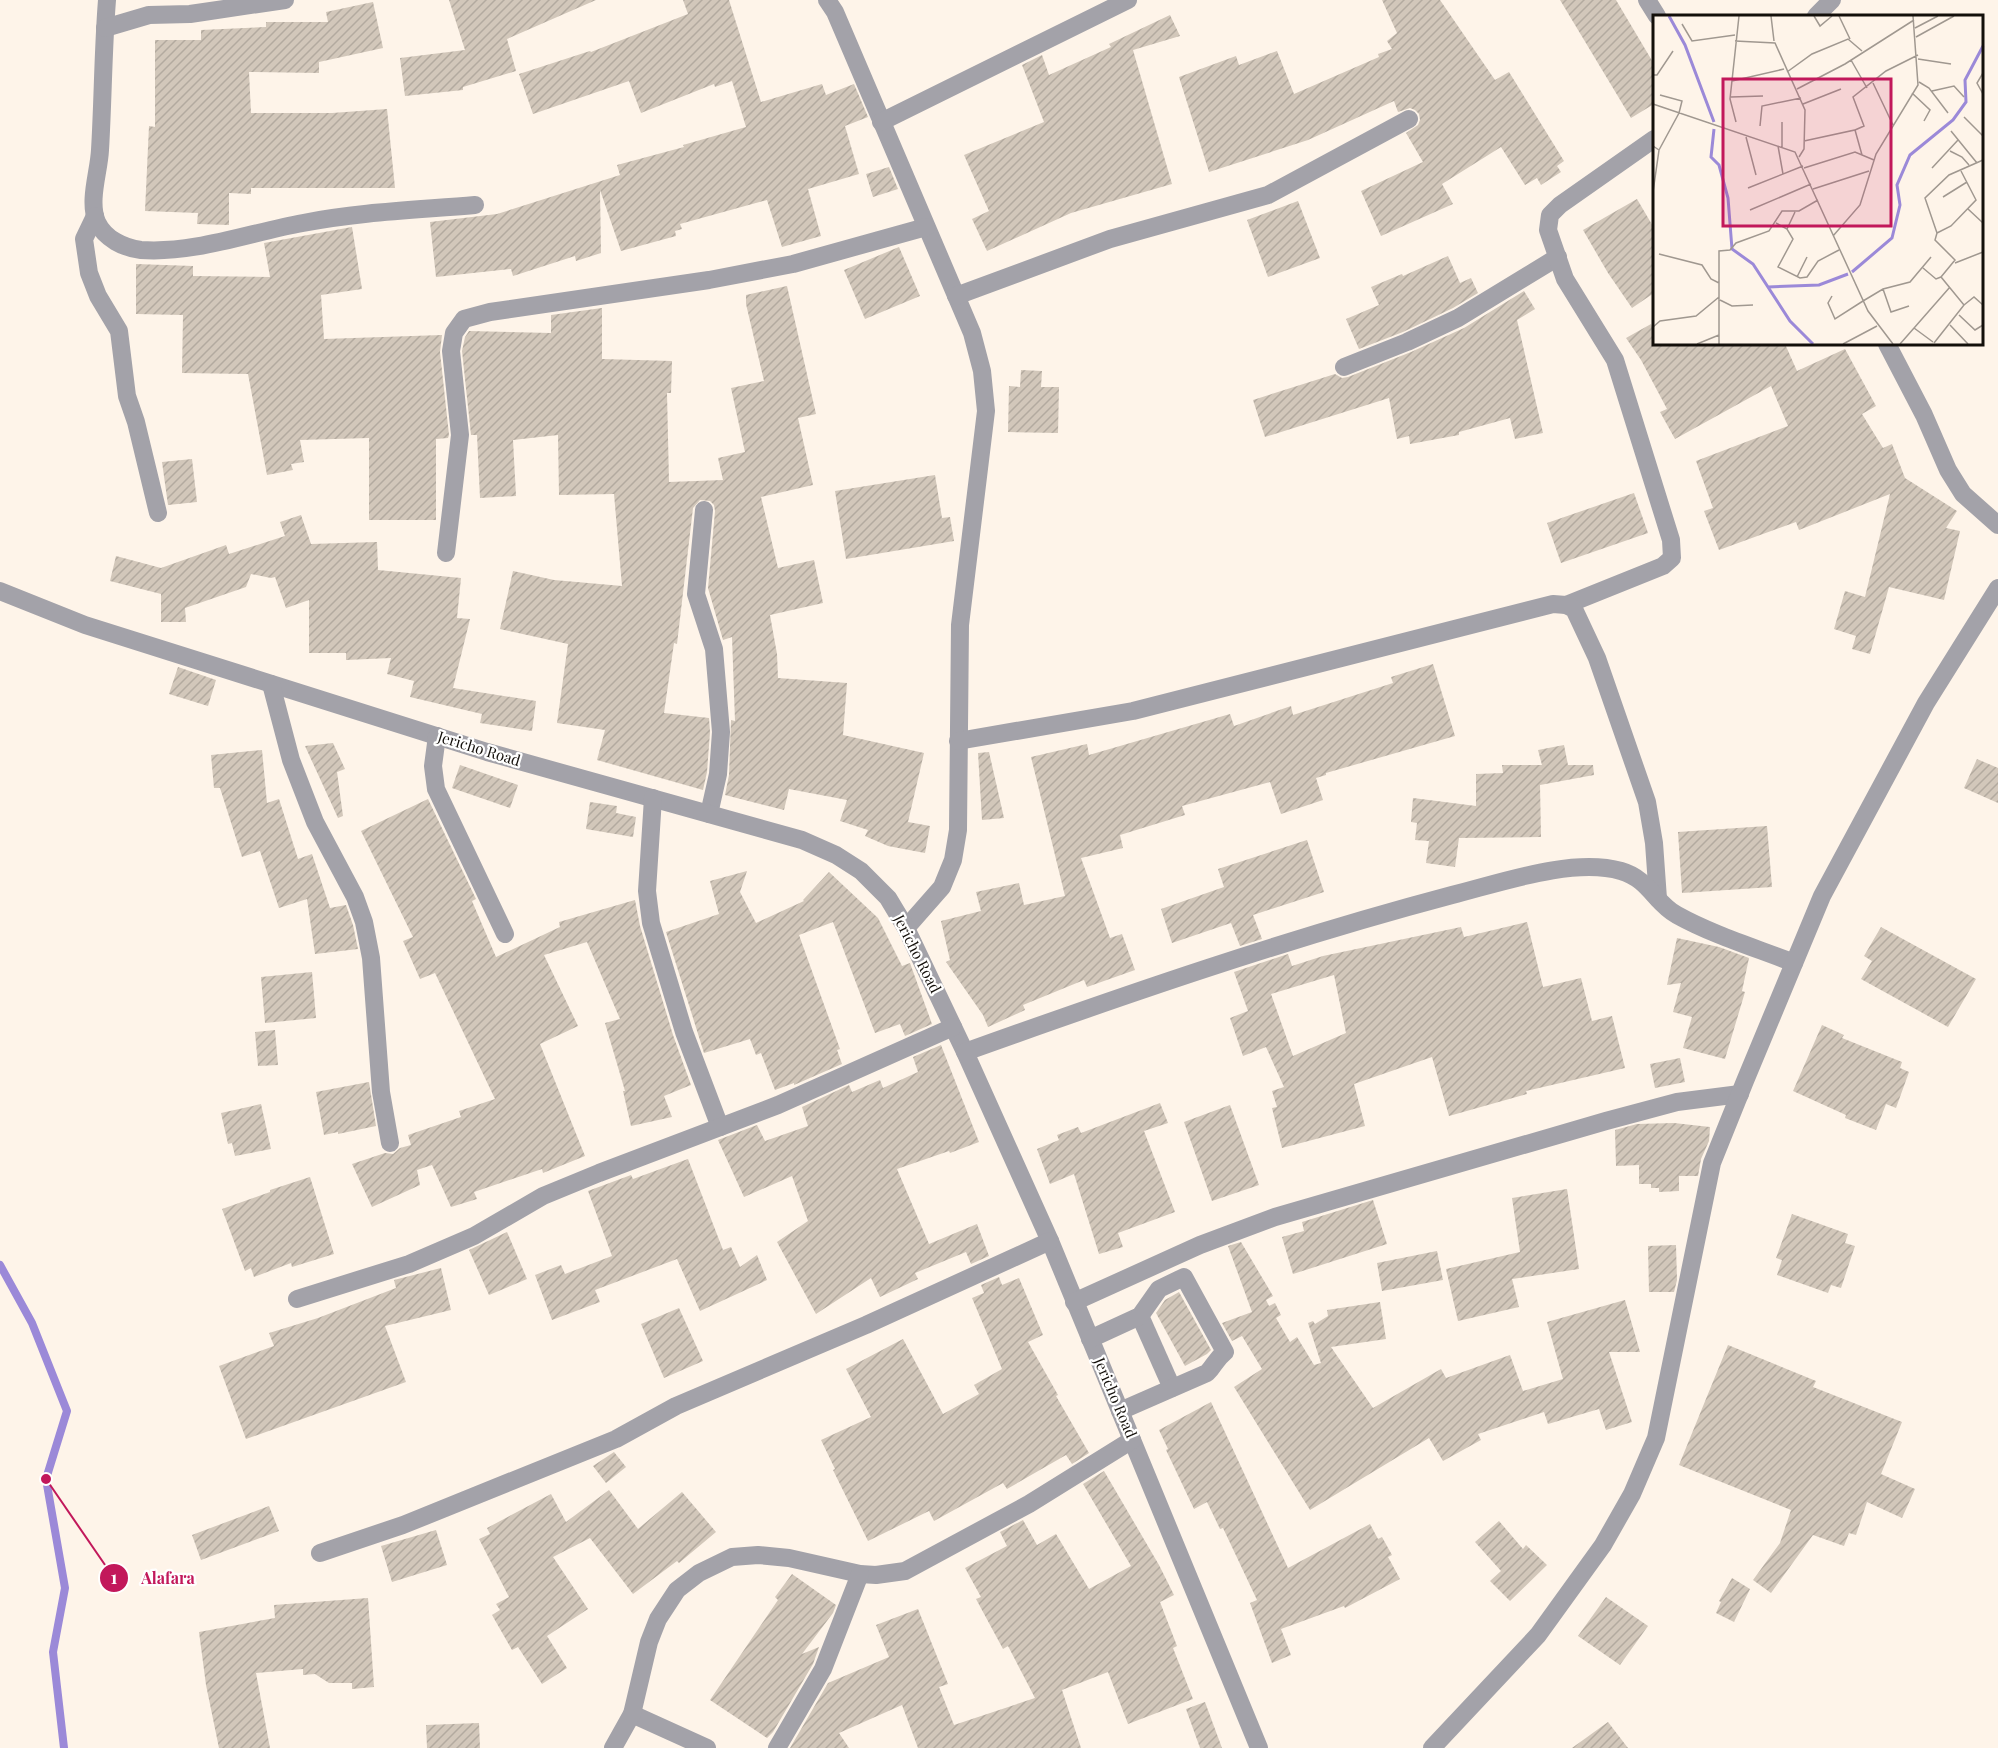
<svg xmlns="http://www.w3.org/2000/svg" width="1998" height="1748" viewBox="0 0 1998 1748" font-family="'Playfair Display',serif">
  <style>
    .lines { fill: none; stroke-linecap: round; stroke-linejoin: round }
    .stream { stroke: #9b89d8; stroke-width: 8 }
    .building { fill: url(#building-hatch); fill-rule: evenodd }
    .minor { stroke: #a3a2a9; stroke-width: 18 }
    .labels { text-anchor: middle; stroke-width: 4.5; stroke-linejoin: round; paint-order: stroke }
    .street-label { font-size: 15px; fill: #130f0a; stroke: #fff }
    .inset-river { fill: none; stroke: #9b89d8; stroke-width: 3 }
    .inset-road { fill: none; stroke: #a09890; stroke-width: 1.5 }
    .view { fill: #c2185b; fill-opacity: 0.15; stroke: #c2185b; stroke-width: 3 }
    .inset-edge { fill: none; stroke: #130f0a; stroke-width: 3 }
    .leader { fill: none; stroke: #c2185b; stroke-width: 2 }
    .callout-dot { fill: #c2185b; stroke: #fff; stroke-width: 2 }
    .mark-label { font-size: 18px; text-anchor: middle; font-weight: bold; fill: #fff }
    .callout-label { font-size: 16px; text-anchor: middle; font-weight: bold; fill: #c2185b; stroke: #fff; stroke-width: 4.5; stroke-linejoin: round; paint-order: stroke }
  </style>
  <defs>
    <pattern id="building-hatch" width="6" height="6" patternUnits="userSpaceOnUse" patternTransform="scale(1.5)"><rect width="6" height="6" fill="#d2c7ba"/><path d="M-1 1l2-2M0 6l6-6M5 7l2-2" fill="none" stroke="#b3aa9f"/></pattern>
  </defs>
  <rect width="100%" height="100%" fill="#fef4e9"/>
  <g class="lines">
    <polyline class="stream" points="0,1265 32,1323 67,1411 46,1479 65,1588 53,1652 64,1748"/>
  </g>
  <g class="building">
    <polygon points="449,0 596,0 507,39 516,71 463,87 463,90 405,96 400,58 465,50"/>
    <polygon points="683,0 729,0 761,102 822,84 826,95 854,84 868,117 845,126 859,174 808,189 821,236 782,247 767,200 680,224 682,229 675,231 676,236 621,251 600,190 601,253 576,261 575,256 513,276 511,269 436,277 430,222 497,214 620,175 617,165 684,147 683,145 746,127 732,81 715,87 714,84 641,113 629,81 533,114 519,74 590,51 591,52 688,14"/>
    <polygon points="1382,0 1440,0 1495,80 1509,72 1564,161 1557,166 1561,172 1541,185 1537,178 1525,185 1501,147 1442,184 1453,204 1381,236 1361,191 1423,162 1406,133 1418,125 1420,120 1419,114 1415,110 1410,108 1398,112 1394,101 1308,140 1209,172 1179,77 1236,56 1239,65 1277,51 1294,94 1379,57 1378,54 1392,49 1387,41 1397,33"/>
    <polygon points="1560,0 1616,0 1654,64 1654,104 1631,118"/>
    <polygon points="373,2 383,48 319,62 319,73 249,72 251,113 332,113 387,109 395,188 251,188 251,194 229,193 229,225 197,224 198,213 145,211 149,126 155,127 155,40 201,40 201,30 266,27 266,22 328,22 326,12"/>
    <polygon points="1170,15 1180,36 1133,50 1172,184 1071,213 987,251 972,219 989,211 964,155 1044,122 1022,65 1042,55 1049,75 1111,47 1109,44"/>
    <polygon points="889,167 898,189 873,197 866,174"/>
    <polygon points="1637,199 1654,228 1654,293 1632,308 1608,273 1583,230"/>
    <polygon points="1298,201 1320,258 1268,277 1247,220"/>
    <polygon points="352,227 362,289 321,295 324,339 442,335 440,352 449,435 448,438 436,439 436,520 369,520 369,438 300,440 304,462 291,464 293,470 267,475 248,374 182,373 183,315 136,314 136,264 193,266 193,276 270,277 264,243"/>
    <polygon points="899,247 920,296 865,319 844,270"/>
    <polygon points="1448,256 1460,283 1471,278 1478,293 1453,308 1403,332 1359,349 1346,319 1379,305 1371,287 1402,274 1403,276"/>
    <polygon points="787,286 816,414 798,418 813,485 761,497 778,568 814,560 823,603 770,615 777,654 778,678 847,683 843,735 924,753 908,822 930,826 925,853 888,846 865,836 868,830 840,821 847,800 789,789 784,810 725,795 729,775 731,720 735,721 732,637 723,640 708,588 715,511 714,505 710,501 700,500 693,508 677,644 674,643 664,713 709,718 710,732 707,772 703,790 597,760 605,730 557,723 568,644 500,629 513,571 554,580 622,586 614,494 559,495 558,435 513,440 516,496 480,498 477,435 471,435 462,351 465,337 469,331 551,333 551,315 602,308 602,359 672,361 671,393 667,393 669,482 723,480 718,458 745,452 731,388 764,381 746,304 746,295"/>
    <polygon points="1524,291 1535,309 1517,320 1543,433 1515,439 1510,418 1459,432 1459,435 1410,444 1409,436 1397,439 1389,398 1265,437 1253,400 1335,374 1342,378 1348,377 1411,352 1464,328"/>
    <polygon points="1651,324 1654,330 1654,344 1785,344 1797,371 1845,349 1876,406 1862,414 1883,448 1892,444 1905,478 1957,511 1946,528 1960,531 1944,600 1889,587 1870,654 1852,649 1856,636 1834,629 1845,591 1865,597 1890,494 1799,530 1796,522 1719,550 1704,511 1713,508 1696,461 1788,426 1771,386 1675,439 1660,412 1667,409 1641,360 1626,338"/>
    <polygon points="1021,370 1042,371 1041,387 1059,387 1058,433 1008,432 1009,386 1020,387"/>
    <polygon points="192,459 197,502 168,505 162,462"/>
    <polygon points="935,475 942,518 950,517 954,541 846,559 835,491"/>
    <polygon points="1634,493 1648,533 1561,563 1547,523"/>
    <polygon points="301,515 311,544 377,542 378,570 461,578 457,618 470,619 453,688 536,701 532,731 480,723 482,714 410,697 414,681 387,674 391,658 346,660 346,653 309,653 309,600 286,608 275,577 271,578 251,574 246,587 185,608 186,622 161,622 161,594 110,581 116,556 161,568 226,545 229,554 285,536 280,522"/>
    <polygon points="1433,664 1455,736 1326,773 1326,775 1316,778 1323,800 1281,814 1270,782 1182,806 1185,815 1120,835 1123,848 1081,858 1110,938 1122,934 1135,970 1087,987 1084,980 1023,1005 1025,1010 988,1027 983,1015 946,962 950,960 941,921 981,911 976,892 1019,883 1024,905 1065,896 1031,757 1087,744 1089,755 1230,714 1234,726 1291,706 1293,715 1393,683 1391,677"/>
    <polygon points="178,667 216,680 208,706 169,694"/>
    <polygon points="333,743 345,769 337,772 343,816 338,818 305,746"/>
    <polygon points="1564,745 1568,765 1593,765 1594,775 1540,785 1541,837 1459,838 1455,867 1426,863 1429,841 1415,840 1417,823 1411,822 1413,798 1476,806 1476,774 1503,773 1502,765 1542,765 1538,750"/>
    <polygon points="262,750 267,803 279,799 298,859 312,854 330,908 346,905 353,925 358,949 315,954 307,899 279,908 260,851 242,857 220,788 214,788 211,755"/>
    <polygon points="989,752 1004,818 982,820 978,753"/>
    <polygon points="1977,759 1998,768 1998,803 1964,788"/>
    <polygon points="460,765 518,785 510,808 452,788"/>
    <polygon points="428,799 476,899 472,901 496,957 560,927 559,922 635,900 640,926 673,1035 691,1085 664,1096 672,1117 631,1126 623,1091 625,1091 605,1023 620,1019 587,942 544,955 578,1026 540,1044 585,1156 543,1173 542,1169 474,1192 477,1199 451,1207 432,1165 417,1170 420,1185 372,1207 352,1164 385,1153 393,1154 400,1148 411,1145 408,1135 461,1117 459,1111 495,1099 435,973 420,979 403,941 413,937 361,831"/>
    <polygon points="590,802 617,806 616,813 636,817 633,837 586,829"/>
    <polygon points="1767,826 1772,887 1682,893 1678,832"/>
    <polygon points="1307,840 1324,892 1253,915 1262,939 1240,946 1231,923 1172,943 1161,909 1224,887 1218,869"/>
    <polygon points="747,871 740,892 756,923 804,901 803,900 829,872 878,918 902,966 910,963 932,1024 905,1036 900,1024 875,1033 833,922 799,935 840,1049 837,1050 842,1064 794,1085 794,1083 775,1090 761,1053 756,1055 750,1039 704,1053 666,932 719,914 710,881"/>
    <path d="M1527,922L1543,987L1581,978L1592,1021L1612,1016L1625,1068L1526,1091L1527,1094L1449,1116L1432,1057L1354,1084L1365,1126L1282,1148L1272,1108L1277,1107L1272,1091L1284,1087L1266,1047L1243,1056L1230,1018L1248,1011L1234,972L1288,954L1292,966L1323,956L1461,927L1464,937ZM1334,975L1346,1033L1293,1056L1271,994Z"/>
    <polygon points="1881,927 1976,979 1948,1027 1861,979 1872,961 1864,956"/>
    <polygon points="1677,938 1719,947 1749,958 1742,991 1745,992 1725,1059 1683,1048 1692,1017 1673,1012 1681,983 1667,985"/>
    <polygon points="312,972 316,1018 265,1023 261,977"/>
    <polygon points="1822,1025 1844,1035 1842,1038 1902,1062 1900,1068 1909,1072 1896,1108 1886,1104 1876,1130 1845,1118 1846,1115 1793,1091"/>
    <polygon points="275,1030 278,1065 258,1066 255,1032"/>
    <polygon points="941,1045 979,1142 950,1153 949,1151 897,1169 929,1244 977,1224 989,1256 971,1264 966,1252 915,1273 918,1279 880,1297 871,1278 816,1314 777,1242 808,1221 792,1176 744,1197 718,1140 757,1125 765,1141 808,1126 802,1107 849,1085 852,1092 880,1080 883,1088 918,1072 913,1057"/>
    <polygon points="1680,1058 1685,1082 1655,1088 1650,1064"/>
    <polygon points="369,1082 376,1126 338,1134 338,1132 324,1135 316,1092"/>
    <polygon points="1160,1103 1168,1123 1144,1131 1175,1212 1118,1233 1123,1247 1099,1254 1074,1174 1050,1184 1037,1149 1059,1140 1057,1135 1078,1127 1081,1133"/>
    <polygon points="261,1104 271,1149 235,1156 232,1143 228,1144 221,1113"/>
    <polygon points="1230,1105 1259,1185 1212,1201 1184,1122"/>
    <polygon points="1674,1123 1710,1127 1709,1141 1701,1159 1698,1176 1679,1176 1679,1191 1659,1192 1659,1188 1651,1188 1651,1184 1639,1184 1639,1165 1616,1166 1615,1130 1637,1124"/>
    <polygon points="688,1159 723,1250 731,1247 740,1267 757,1255 767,1280 700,1311 677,1259 595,1290 600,1302 552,1320 535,1275 561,1265 565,1274 612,1256 588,1191 631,1175 633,1179"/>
    <polygon points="310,1177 334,1254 292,1267 291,1263 254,1277 251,1268 245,1271 222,1209 270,1192 270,1190"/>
    <polygon points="1567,1189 1579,1269 1512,1279 1519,1307 1458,1321 1446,1269 1520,1252 1512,1198"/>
    <polygon points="1373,1200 1387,1244 1293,1274 1282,1237 1304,1231 1302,1222"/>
    <polygon points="1792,1214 1848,1234 1845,1243 1855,1246 1841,1288 1831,1285 1828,1293 1777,1275 1782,1260 1776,1258"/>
    <polygon points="507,1232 527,1279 489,1295 469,1250"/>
    <polygon points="1241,1242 1273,1296 1266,1300 1269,1306 1275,1303 1281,1315 1276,1318 1290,1342 1297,1337 1314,1365 1321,1363 1308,1323 1313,1321 1315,1324 1328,1316 1327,1310 1380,1302 1386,1339 1331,1347 1373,1408 1441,1369 1446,1378 1510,1355 1523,1391 1563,1379 1547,1322 1625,1300 1640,1352 1609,1352 1632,1422 1606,1430 1599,1409 1548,1424 1544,1412 1478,1434 1481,1440 1443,1461 1429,1438 1310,1510 1234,1387 1262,1369 1242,1336 1232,1341 1222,1323 1252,1312 1228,1246"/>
    <polygon points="1676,1245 1677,1280 1674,1292 1649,1292 1648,1246"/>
    <polygon points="1437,1251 1443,1280 1382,1291 1377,1263"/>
    <polygon points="441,1268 451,1310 385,1326 406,1382 246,1439 219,1366 274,1346 269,1333 318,1318 396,1288 394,1280"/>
    <polygon points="999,1277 1002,1285 1019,1278 1043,1335 1028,1342 1058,1395 1056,1396 1089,1453 1072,1464 1066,1455 1007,1489 1003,1483 934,1521 929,1511 868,1541 833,1470 835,1469 821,1440 871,1417 846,1369 903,1339 943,1414 979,1394 974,1385 1002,1369 972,1298 984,1293 981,1285"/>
    <polygon points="1179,1292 1211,1350 1207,1354 1185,1366 1156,1313 1165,1300"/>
    <polygon points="679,1308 703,1361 664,1378 641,1324"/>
    <polygon points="1728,1345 1816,1381 1813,1387 1902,1422 1881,1474 1915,1489 1902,1518 1867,1502 1856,1535 1849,1533 1844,1546 1813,1535 1771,1593 1753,1580 1780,1543 1791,1510 1679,1465"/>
    <polygon points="1211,1402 1288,1568 1370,1524 1378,1539 1382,1537 1392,1555 1388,1557 1400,1579 1345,1608 1344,1606 1281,1629 1291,1655 1272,1663 1250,1603 1257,1600 1223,1528 1220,1529 1207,1502 1194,1509 1166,1450 1168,1449 1159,1430"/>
    <polygon points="614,1452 626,1467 606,1483 593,1466"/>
    <polygon points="1104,1471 1159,1565 1174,1595 1160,1602 1177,1646 1173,1648 1193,1699 1128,1724 1108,1672 1062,1690 1081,1748 918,1748 902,1705 839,1733 849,1748 790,1748 828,1683 889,1657 876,1625 918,1609 948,1684 939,1687 954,1725 1035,1698 1008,1646 1003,1649 976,1599 981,1597 965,1568 1007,1546 1000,1532 1023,1520 1037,1545 1056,1534 1089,1589 1131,1566 1083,1484"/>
    <polygon points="609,1490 638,1529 682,1492 716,1532 679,1563 677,1561 633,1594 590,1538 553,1557 588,1609 547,1636 567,1668 542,1684 518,1647 512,1650 492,1615 500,1610 496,1604 509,1597 479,1539 490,1534 487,1528 551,1494 566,1522"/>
    <polygon points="269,1506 279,1531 201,1560 192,1535"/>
    <polygon points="1499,1521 1523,1549 1526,1545 1547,1565 1510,1601 1490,1581 1501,1571 1475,1542"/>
    <polygon points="436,1530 447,1565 392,1582 381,1546"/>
    <polygon points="792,1574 836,1605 833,1613 802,1654 819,1647 813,1664 773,1732 767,1738 710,1700 778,1600 775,1597"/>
    <polygon points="1732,1578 1750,1589 1734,1622 1716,1613 1721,1602 1719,1601"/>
    <polygon points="1606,1597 1648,1626 1620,1665 1578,1636"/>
    <polygon points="368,1598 374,1687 352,1689 352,1683 329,1683 315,1674 303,1675 303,1669 256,1673 270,1748 219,1748 206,1685 199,1632 275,1618 274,1605"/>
    <polygon points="1205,1702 1222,1748 1200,1748 1186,1709"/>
    <polygon points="1608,1722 1628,1748 1572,1748"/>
    <polygon points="479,1723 480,1748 427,1748 426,1725"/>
  </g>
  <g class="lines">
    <g class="minor">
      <path d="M107,0C103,50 103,100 100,150C99,172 88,201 97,222C105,239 124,248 141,250C194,254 252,232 303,223C359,212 417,210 475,205"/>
      <polyline points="827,0 835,12 972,333 982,371 986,411 960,625 958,830 953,860 942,887 906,928"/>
      <polyline points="1647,0 1657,16"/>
      <polyline points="1816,16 1832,0"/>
      <polyline points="105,28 149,15 190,14 285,0"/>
      <polyline points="881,122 1128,0"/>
      <polyline points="95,216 84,239 89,273 98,296 119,331 127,396 136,422 158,513"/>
      <polyline points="956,296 1110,239 1268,195 1409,119"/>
      <polyline points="1887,344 1924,415 1948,470 1963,494 1998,525"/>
      <polyline points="1344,367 1407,342 1458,318 1558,257"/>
      <polyline points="704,510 696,594 714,649 721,732 718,774 709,814"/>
      <polyline points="446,553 460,435 451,351 454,333 464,319 490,312 709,280 793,264 926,227"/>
      <polyline points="0,591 85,625 487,752 802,840 836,855 861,871 888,898 906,928 965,1052 1050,1241 1259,1748"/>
      <polyline points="1566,605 1663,566 1672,558 1671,540 1615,360 1565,279 1548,230 1550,215 1560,205 1654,139"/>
      <polyline points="271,684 291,760 315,822 355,897 364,922 371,958 381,1092 390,1143"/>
      <polyline points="437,736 433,766 436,789 505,934"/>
      <polyline points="958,741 1133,711 1553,604 1566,605 1574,609 1597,658 1647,802 1654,843 1658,899"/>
      <polyline points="653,798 647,891 651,923 684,1032 720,1127"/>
      <path d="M965,1052C1127,994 1286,939 1452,895C1500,883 1573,857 1621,871C1649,879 1655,903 1677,915C1713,935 1756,948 1794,963"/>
      <polyline points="297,1299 409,1264 474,1236 543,1196 599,1173 778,1105 953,1027"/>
      <polyline points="1074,1302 1200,1245 1275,1217 1606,1121 1677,1102 1740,1094"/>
      <polyline points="1140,1316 1172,1388"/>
      <path d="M1090,1339L1140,1316L1159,1289L1184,1277L1225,1352C1215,1360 1215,1365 1207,1373L1120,1411"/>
      <polyline points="320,1553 403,1525 616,1439 676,1406 866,1325 1050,1241"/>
      <polyline points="632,1714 707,1748"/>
      <polyline points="613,1748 632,1714 649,1642 658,1619 677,1590 699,1573 732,1557 758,1555 789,1558 860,1574 876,1575 905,1571 1029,1504 1132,1440"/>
      <polyline points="777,1748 823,1669 860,1574"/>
      <polyline points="1432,1748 1538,1635 1603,1545 1632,1494 1656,1438 1712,1163 1745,1081 1822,896 1926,703 1998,588"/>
    </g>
  </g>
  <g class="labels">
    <g class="street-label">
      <text transform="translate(479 749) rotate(17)" y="5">Jericho Road</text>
      <text transform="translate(917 954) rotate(63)" y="5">Jericho Road</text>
      <text transform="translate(1115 1398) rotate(67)" y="5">Jericho Road</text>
    </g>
  </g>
  <g transform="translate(1653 15)">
    <rect width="330" height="330" fill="#fef4e9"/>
    <path class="inset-river" d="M16,1L32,30L61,107M61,114L58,142L66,150L75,183L79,234L100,249L137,306L160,329M199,257L239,223L247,190L244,170L257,140L300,105L313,87L312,65L330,31M115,272L166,270L195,259"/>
    <path class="inset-road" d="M118,1L121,26M161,1L167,11L179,1M186,1L197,24M29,9L39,26L82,20M262,13L285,1M263,22L301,1M82,26L122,28L152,95L151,134L146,142M265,44L298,49M198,45L214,73M134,57L159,39L195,24L209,36M330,58L324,68L330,79M0,60H4L20,36M79,66L131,54M266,67L276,73L295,98M220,68L240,110M144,74L192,49L261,5M279,76L301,71L311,82M259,78L277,95L271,106M78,82L110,81M0,89L142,137L215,296L240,329M150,89L188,74M311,102L330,121M83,107L77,84L86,1M129,107V133M107,111L109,91L148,83M202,115L211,111L200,82L233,56L265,40M298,116L324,148M93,122L103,160M151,126L202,115L209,140M0,131L6,135L0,177M125,131L130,159M6,135L26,98L29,86L7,80M297,136L309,142L316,150M151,153L202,137L221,145M279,153L305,125M95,173L150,151M160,174L216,156M290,182L314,167M315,194L330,208M97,195L158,169M123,208L134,214L140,224L125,252L147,263L154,262L165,246L186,235M134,214L142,197M284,218L298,211L323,185L308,156M180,221L207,190L223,139L265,70L260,1M6,239L49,250L58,264L66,268M302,248L330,237M270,253L283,264L288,262L311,290L281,328M144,262L154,242M288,262L302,245L282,225L284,218L272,183L296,160L330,145M230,274L238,297L256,291M179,281L175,288L182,304L210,286M67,285L79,291L100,290M210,286L230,274L257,267L278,242M311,290L321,282L330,290M306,300L322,315L330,310M297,310L315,329M0,312L7,306L43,301L66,282M261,313L280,327M44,329L66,320M66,329V236L77,235L83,228L116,216L129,196H146L165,185M190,329L224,311M247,329L297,272"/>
    <path class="view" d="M70,64H238V211H70Z"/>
    <rect width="330" height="330" class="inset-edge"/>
  </g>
  <path class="leader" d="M46 1479L114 1578"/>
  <g class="callout-dot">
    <circle cx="46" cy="1479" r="6"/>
    <circle cx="114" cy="1578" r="15"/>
  </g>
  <g class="mark-label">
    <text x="114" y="1584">1</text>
  </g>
  <g class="callout-label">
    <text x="168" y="1584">Alafara</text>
  </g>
</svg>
